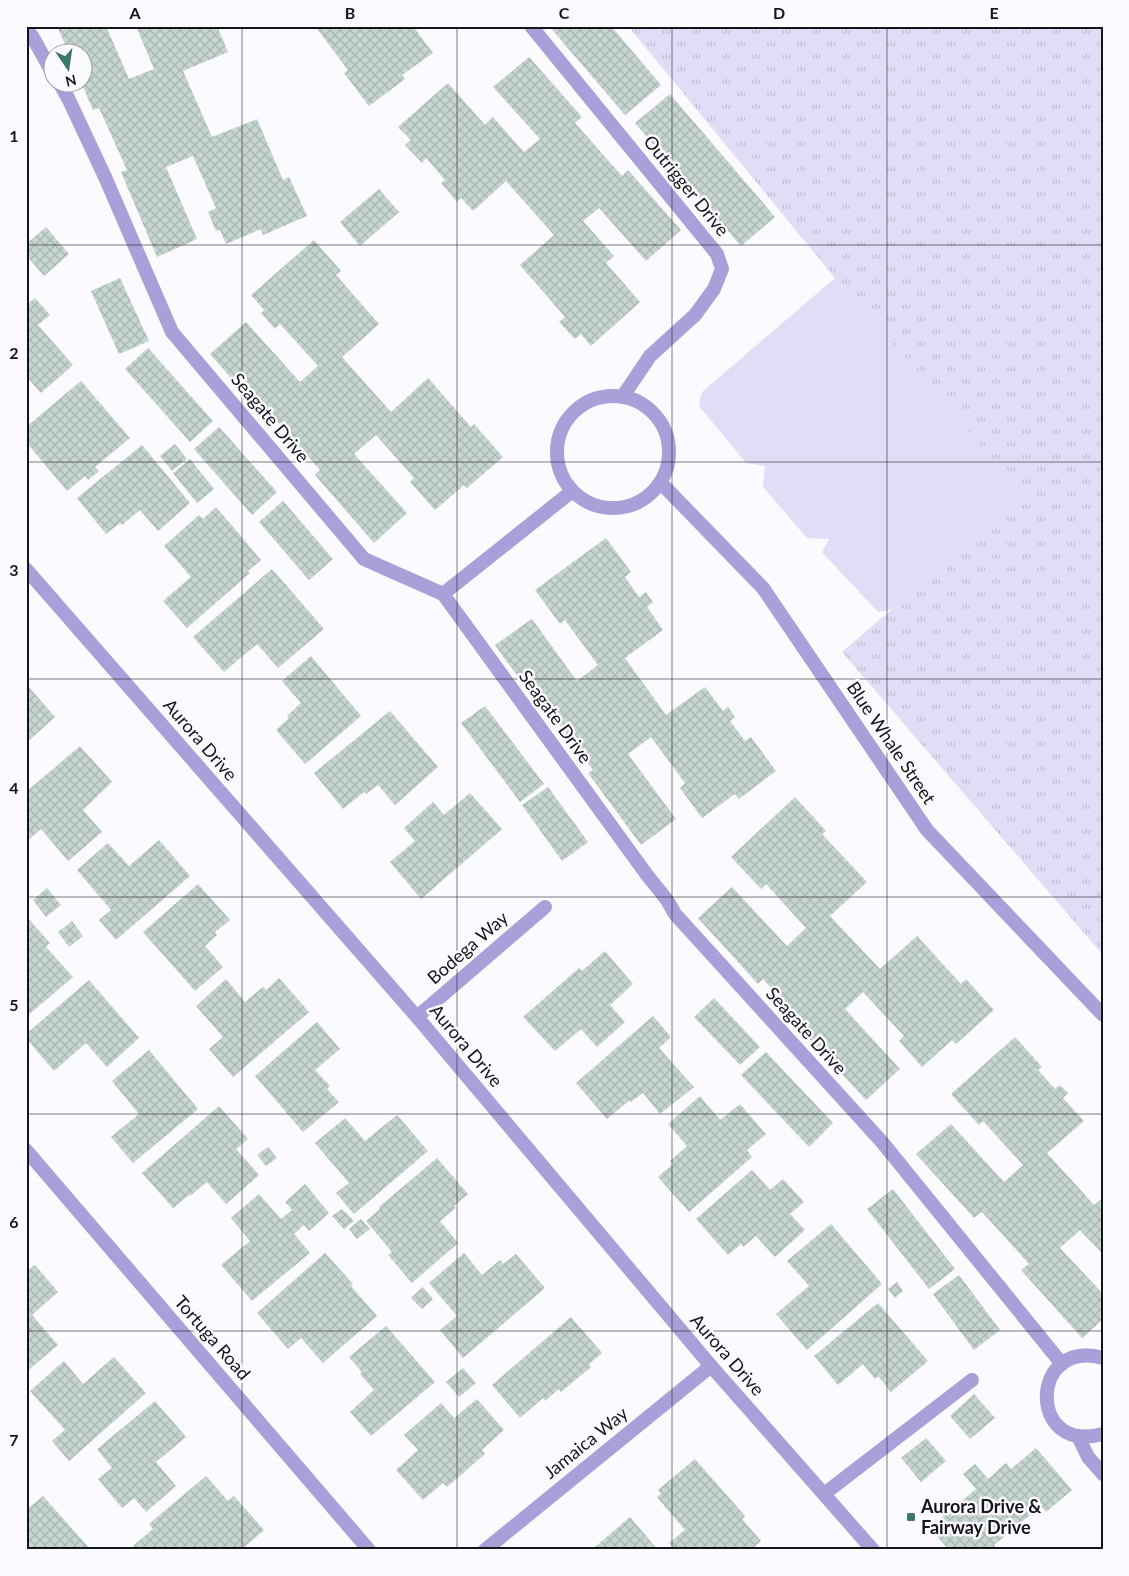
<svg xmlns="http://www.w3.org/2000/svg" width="1129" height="1576" viewBox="0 0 1129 1576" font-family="Lato,sans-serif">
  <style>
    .grass { fill: url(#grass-tufts) }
    .park { fill: #e1ddf7 }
    .building { fill: url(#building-cross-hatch) }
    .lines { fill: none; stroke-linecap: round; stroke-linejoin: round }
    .service { stroke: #aaa0d9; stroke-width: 14 }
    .minor { stroke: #aaa0d9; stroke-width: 14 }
    .grid { fill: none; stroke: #151419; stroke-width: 1; stroke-opacity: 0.55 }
    .poi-dot { fill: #3a7966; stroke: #fafaff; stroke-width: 2 }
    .labels { text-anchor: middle; stroke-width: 5; stroke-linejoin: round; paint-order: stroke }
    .street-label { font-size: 18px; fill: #151419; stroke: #fafaff }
    .poi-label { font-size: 18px; font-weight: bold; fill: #151419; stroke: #fafaff; text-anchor: start }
    .neatline { fill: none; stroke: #151419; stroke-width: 2 }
    .grid-label { font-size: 16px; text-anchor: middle; font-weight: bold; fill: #151419 }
  </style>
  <defs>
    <pattern id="grass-tufts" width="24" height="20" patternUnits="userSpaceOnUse" patternTransform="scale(1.25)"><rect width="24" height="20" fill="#e1ddf7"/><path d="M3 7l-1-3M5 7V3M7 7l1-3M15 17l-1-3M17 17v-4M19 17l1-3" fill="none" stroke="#c0bdd3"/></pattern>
    <pattern id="building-cross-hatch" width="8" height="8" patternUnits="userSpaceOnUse" patternTransform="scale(1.25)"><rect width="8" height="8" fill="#c6d5cf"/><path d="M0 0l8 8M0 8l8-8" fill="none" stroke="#a9b6b1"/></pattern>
  </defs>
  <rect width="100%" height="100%" fill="#fafaff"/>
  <polygon class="grass" points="628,26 1103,26 1103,955 842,652 1024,496 835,278"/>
  <polygon class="park" points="835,278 1025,496 893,609 878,612 822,552 829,539 807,538 763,487 765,466 746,463 699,406 702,392"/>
  <g class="building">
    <polygon points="62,26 106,26 129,79 154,69 136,26 217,26 228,52 183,71 212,137 257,119 283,180 289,177 307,216 263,235 261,229 226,244 220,230 216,231 208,212 216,208 193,156 166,167 197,239 157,257 121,172 127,170 99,108 93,110 81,82 82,82 82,52 68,52 58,28"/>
    <polygon points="315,26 413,26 433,53 402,75 405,79 369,106 344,73 348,70"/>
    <polygon points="549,26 611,26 661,85 625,115"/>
    <polygon points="529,57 582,117 575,123 622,176 628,170 681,230 646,261 599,208 583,221 614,256 606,263 640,302 591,346 581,334 575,339 559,322 565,317 520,265 554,235 506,181 473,211 461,198 457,202 441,183 445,180 426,158 422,163 405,145 411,140 398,127 448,83 485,125 493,117 524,152 540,139 493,87"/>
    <polygon points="670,94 775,217 741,246 635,123"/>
    <polygon points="379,189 399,212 360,246 340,222"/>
    <polygon points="46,227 69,254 44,276 26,255 26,244"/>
    <polygon points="314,240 341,271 336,275 379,324 342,357 391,412 428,378 471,427 474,424 503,457 467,488 464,485 435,510 410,482 414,478 376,435 354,454 407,513 374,543 315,475 320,470 274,418 270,422 210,354 246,322 300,382 318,366 280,324 275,329 261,313 264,310 251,295"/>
    <polygon points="120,278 149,341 119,354 91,291"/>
    <polygon points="35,298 50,315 38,325 73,365 41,393 26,376 26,305"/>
    <polygon points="148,348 213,421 190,442 125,369"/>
    <polygon points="81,381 130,438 95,467 99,471 88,480 85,476 67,491 26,442 26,427"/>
    <polygon points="219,427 277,492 252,515 194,449"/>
    <polygon points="175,444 187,459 172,471 160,456"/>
    <polygon points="142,445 190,503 158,531 140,510 122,525 120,523 106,534 77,498"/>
    <polygon points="190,459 214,489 197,503 173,473"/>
    <polygon points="283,501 333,559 309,580 259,522"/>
    <polygon points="216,507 261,560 248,571 250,573 187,628 163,601 191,577 164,546 199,515 203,519"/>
    <polygon points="606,538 631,572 625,577 639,597 646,592 653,602 647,607 663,630 625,658 666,715 705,687 723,711 728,707 735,717 730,721 745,741 751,737 776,771 739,799 735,794 702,818 680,788 685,783 651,737 628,754 676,819 641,845 588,773 593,770 551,713 546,716 495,645 532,619 577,681 598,665 565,620 560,624 535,590"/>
    <polygon points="272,569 324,629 278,668 257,644 224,672 193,637"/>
    <polygon points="311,656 361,716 305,764 276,730 289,718 287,716 301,703 282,681"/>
    <polygon points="26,684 55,717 26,743"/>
    <polygon points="485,706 544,784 520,802 461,723"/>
    <polygon points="390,711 438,767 395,805 378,785 366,794 364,792 343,809 314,773"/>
    <polygon points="80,746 112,782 83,810 102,832 68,861 41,829 26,842 26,792"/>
    <polygon points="548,787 588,842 562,861 522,805"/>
    <polygon points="470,793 502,829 421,899 390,862 415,841 404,828 433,802 444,815"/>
    <polygon points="795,797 826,831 822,834 867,882 830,916 880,969 917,936 961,984 966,979 994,1010 956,1044 952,1040 922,1067 899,1041 904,1036 863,992 845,1009 900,1069 866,1100 805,1034 810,1030 763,979 758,984 698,918 732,887 787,946 806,928 766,884 761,889 731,857"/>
    <polygon points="159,840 190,876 116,940 99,920 111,910 77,870 108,843 129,866"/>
    <polygon points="198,884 230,920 215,932 217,935 205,946 223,967 195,991 143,932"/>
    <polygon points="47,888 61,905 46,917 33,900"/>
    <polygon points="26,916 50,943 46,947 73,977 26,1017"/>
    <polygon points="72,921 83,936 69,947 58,932"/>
    <polygon points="605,951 633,984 610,1005 625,1022 597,1047 581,1029 555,1051 523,1017 579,968 582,971"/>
    <polygon points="279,978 309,1012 233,1077 209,1049 223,1037 196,1006 226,979 245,1002 263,987 266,990"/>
    <polygon points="89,980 139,1038 107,1067 86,1043 54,1071 26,1038 26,1034"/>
    <polygon points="714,998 760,1047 740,1065 694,1017"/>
    <polygon points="653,1016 671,1037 659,1048 694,1087 660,1114 643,1093 631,1102 630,1100 607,1119 576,1083"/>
    <polygon points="317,1022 340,1049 315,1070 330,1086 327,1089 339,1102 303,1132 255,1076"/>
    <polygon points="1015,1037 1042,1067 1038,1070 1055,1089 1060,1085 1068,1093 1063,1098 1084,1121 1047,1153 1094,1205 1103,1198 1103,1254 1080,1230 1060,1248 1103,1294 1103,1319 1082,1338 1021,1270 1029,1264 982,1212 974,1218 916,1154 951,1124 1004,1182 1023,1165 983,1121 979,1125 951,1094"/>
    <polygon points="149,1050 198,1109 133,1163 111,1137 139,1114 112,1081"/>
    <polygon points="766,1052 833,1123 809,1147 741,1075"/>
    <polygon points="700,1096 720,1120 740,1104 766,1134 747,1150 752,1157 689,1212 658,1177 673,1164 670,1161 687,1146 668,1124"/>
    <polygon points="219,1106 248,1139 236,1149 259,1175 226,1204 207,1182 190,1196 189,1195 173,1208 142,1173"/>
    <polygon points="397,1115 428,1151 354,1214 336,1193 349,1183 315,1143 345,1118 365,1141"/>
    <polygon points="268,1147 277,1158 266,1166 257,1155"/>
    <polygon points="437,1158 468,1194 454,1206 456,1208 440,1221 458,1243 412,1283 388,1255 392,1252 366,1221 380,1209 379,1207"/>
    <polygon points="752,1170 770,1190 783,1179 804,1202 790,1214 805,1230 775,1257 756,1236 743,1247 741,1244 728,1255 696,1219"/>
    <polygon points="305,1184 329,1213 309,1231 304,1225 294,1234 310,1253 252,1301 221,1265 250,1241 231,1218 259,1194 281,1219 292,1210 285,1202"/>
    <polygon points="893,1189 955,1269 929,1289 867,1209"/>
    <polygon points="342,1209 354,1221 344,1229 332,1216"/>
    <polygon points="361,1219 370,1229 357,1239 349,1229"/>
    <polygon points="831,1224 882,1284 807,1350 776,1314 809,1286 787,1261"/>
    <polygon points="325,1253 353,1284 351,1286 377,1316 323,1363 301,1338 288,1349 257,1313"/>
    <polygon points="464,1253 482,1275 500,1260 503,1264 516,1254 545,1288 463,1358 440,1330 457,1316 429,1283"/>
    <polygon points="35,1265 58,1292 32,1315 58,1345 26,1372 26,1272"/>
    <polygon points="959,1275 1000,1330 974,1350 933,1294"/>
    <polygon points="897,1282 903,1291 895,1298 888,1289"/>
    <polygon points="423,1287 433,1299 422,1309 411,1298"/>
    <polygon points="878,1303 928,1361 891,1392 878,1376 875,1379 863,1364 838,1385 814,1356"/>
    <polygon points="571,1317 602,1353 589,1364 591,1367 561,1392 559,1389 545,1401 543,1398 520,1418 492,1385"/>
    <polygon points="386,1326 435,1382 371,1436 350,1412 374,1390 360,1374 362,1372 349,1357"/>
    <polygon points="114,1357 146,1393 69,1461 52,1441 65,1430 30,1391 64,1361 83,1384"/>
    <polygon points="463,1368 476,1383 459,1397 446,1382"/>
    <polygon points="974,1394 995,1418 970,1439 950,1416"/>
    <polygon points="477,1399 504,1430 482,1450 485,1454 447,1487 443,1483 423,1500 396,1470 418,1450 404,1435 441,1403 454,1418"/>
    <polygon points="155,1401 186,1437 156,1462 176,1486 146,1512 134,1498 122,1508 98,1479 112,1468 97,1449"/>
    <polygon points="926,1438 946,1461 921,1482 901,1458"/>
    <polygon points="1036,1448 1072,1490 1046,1512 1041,1506 994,1545 998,1550 949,1550 930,1528 976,1489 963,1474 975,1464 988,1479 1006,1463 1011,1469"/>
    <polygon points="695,1459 745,1516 742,1519 761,1541 751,1550 675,1550 669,1543 685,1530 657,1497 661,1494 658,1490"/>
    <polygon points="206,1476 228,1501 234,1496 264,1530 241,1550 137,1550 133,1546 153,1529 149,1524"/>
    <polygon points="43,1496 91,1550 26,1550 26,1510"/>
    <polygon points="630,1517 658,1550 597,1550 595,1547"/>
  </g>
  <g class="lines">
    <polyline class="service" points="824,1494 972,1380"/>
    <g class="minor">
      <polyline points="531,26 717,254 722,269 714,289 695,315 650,356 623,396"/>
      <polyline points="26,30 32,36 52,72"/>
      <polyline points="59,82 69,100 105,177 172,332 364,559 443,594 647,875 667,900 675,914 882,1142 1062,1364"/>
      <circle cx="613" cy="452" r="56"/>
      <polyline points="661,483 763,588 927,830 1103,1015"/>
      <polyline points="26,569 417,1017 711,1366 873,1550"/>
      <polyline points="443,594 571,492"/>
      <polyline points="417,1017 545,907"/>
      <polyline points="26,1150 369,1550"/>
      <path d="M1103,1358C1030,1337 1026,1455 1103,1434"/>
      <polyline points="1078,1436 1088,1457 1103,1474"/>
      <polyline points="485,1550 711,1366"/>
    </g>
  </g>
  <path class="grid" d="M242,26V1550M457,26V1550M672,26V1550M887,26V1550M26,245H1103M26,462H1103M26,679H1103M26,897H1103M26,1114H1103M26,1331H1103"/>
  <rect class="poi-dot" x="906" y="1512" width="10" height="10" rx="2.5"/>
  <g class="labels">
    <g class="street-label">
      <text transform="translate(686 186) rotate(51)" y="6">Outrigger Drive</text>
      <text transform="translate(270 418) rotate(50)" y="6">Seagate Drive</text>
      <text transform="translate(555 717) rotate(54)" y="6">Seagate Drive</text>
      <text transform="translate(200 740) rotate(49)" y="6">Aurora Drive</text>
      <text transform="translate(891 743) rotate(56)" y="6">Blue Whale Street</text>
      <text transform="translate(468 948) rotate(-41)" y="6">Bodega Way</text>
      <text transform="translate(806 1031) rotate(48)" y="6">Seagate Drive</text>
      <text transform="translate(466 1046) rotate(50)" y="6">Aurora Drive</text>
      <text transform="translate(212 1338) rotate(49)" y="6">Tortuga Road</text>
      <text transform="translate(727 1355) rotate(49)" y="6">Aurora Drive</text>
      <text transform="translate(586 1443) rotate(-39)" y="6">Jamaica Way</text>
    </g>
    <g class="poi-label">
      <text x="921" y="1513">Aurora Drive &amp;<tspan x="921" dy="21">Fairway Drive</tspan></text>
    </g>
  </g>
  <rect width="1129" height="1576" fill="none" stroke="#fafaff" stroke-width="55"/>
  <g transform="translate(68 68) rotate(167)"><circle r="24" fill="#fafaff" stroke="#9e9ea3"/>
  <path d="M0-4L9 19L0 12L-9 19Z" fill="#3a7966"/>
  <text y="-8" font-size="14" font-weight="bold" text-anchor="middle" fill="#151419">N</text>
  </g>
  <rect x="28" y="28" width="1074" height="1520" class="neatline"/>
  <g class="grid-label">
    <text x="135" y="19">A</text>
    <text x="350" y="19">B</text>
    <text x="564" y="19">C</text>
    <text x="779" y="19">D</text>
    <text x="994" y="19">E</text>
    <text x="14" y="142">1</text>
    <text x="14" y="359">2</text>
    <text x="14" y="576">3</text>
    <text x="14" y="794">4</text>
    <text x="14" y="1011">5</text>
    <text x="14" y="1228">6</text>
    <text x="14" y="1446">7</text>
  </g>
</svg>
